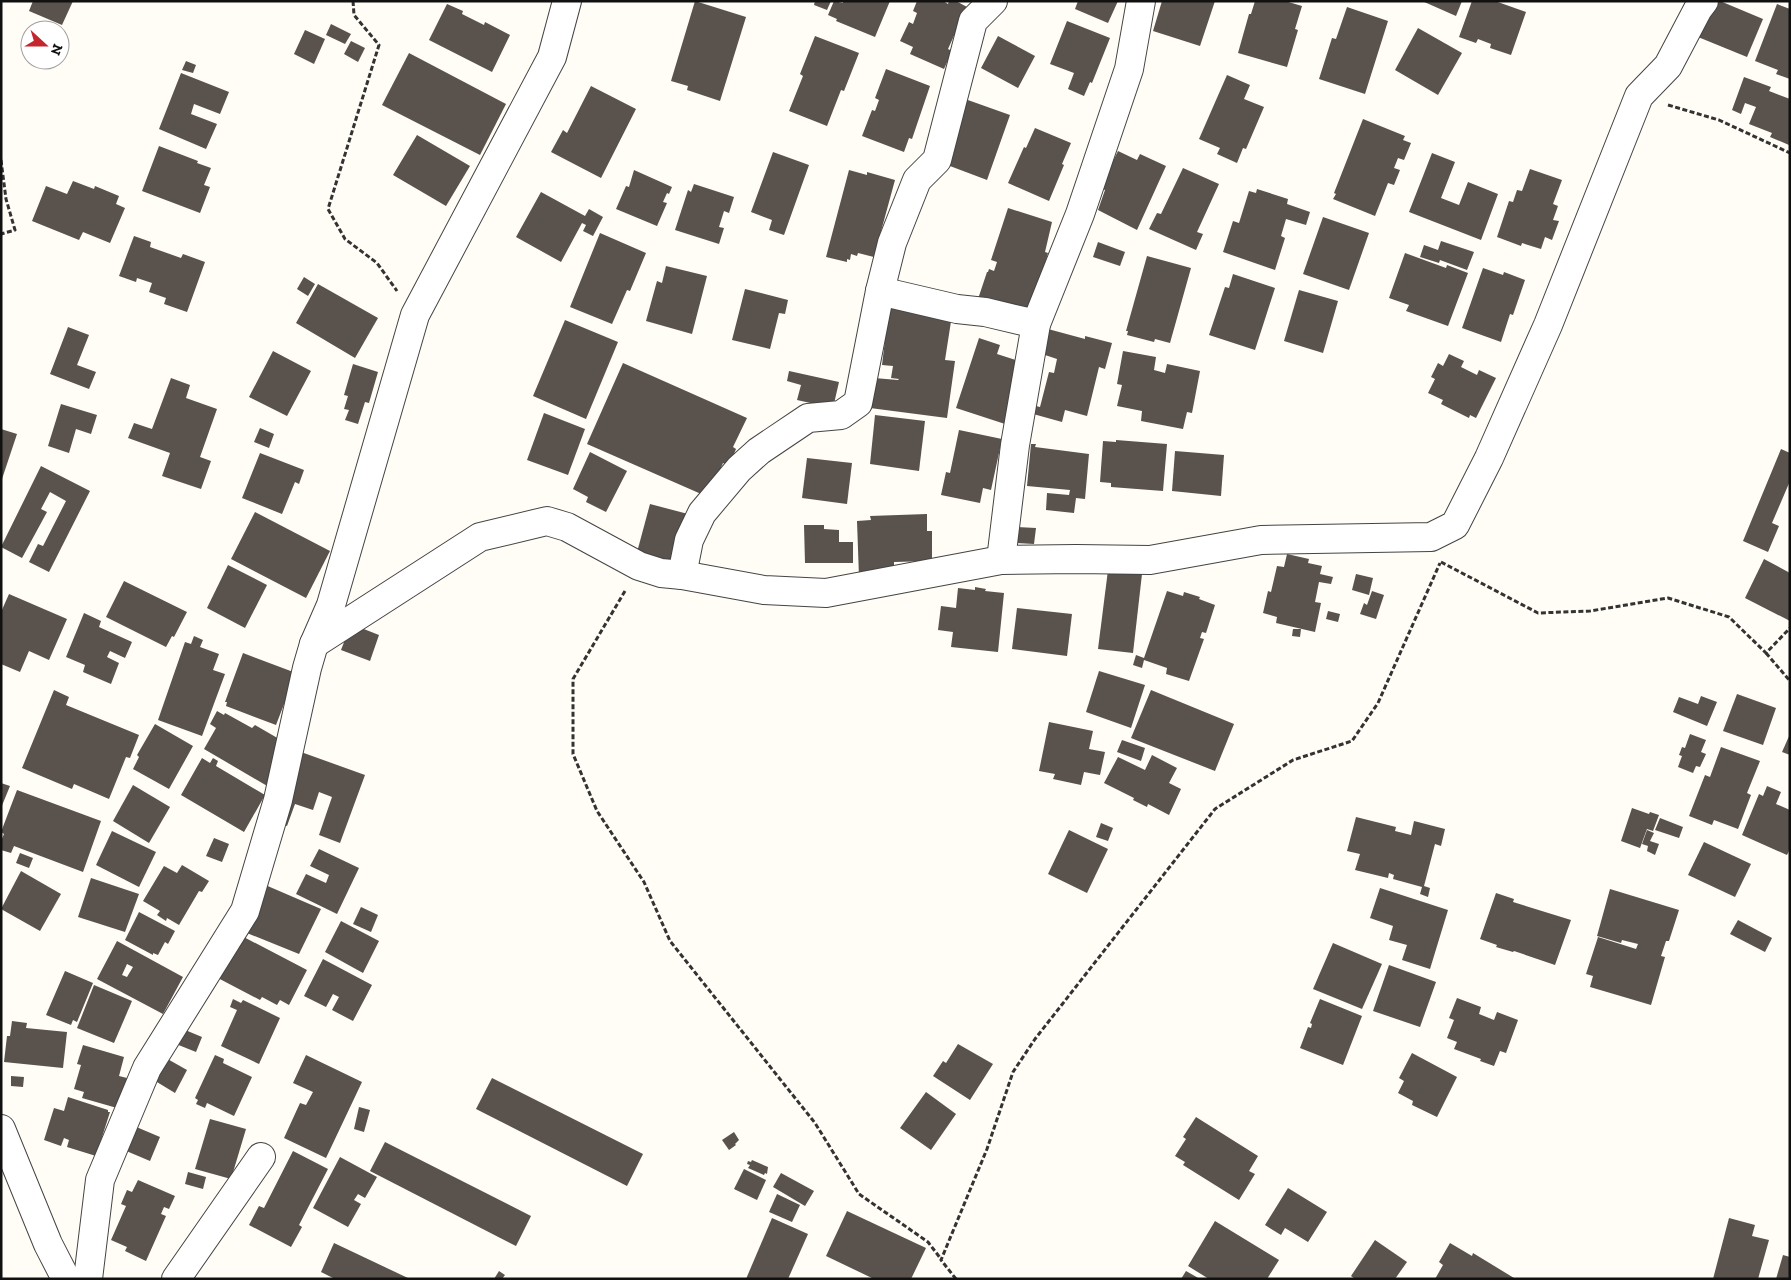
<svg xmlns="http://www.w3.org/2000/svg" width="1791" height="1280" viewBox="0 0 1791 1280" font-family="'Zilla Slab',serif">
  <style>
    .building { fill: #5a524d; fill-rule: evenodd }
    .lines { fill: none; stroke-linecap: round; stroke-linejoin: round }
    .minor-casing { stroke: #444; stroke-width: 30 }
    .path { stroke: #333; stroke-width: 3; stroke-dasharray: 5 2.5; stroke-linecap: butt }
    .minor { stroke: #fff; stroke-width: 28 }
  </style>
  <rect width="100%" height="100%" fill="#fffdf5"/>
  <g class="building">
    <polygon points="33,1 73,1 62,25 29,11"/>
    <polygon points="695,1 746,17 720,101 687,90 688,86 671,81"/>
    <polygon points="815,1 831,1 827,10 814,5"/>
    <polygon points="834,1 843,3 843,1 890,1 875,37 836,21 837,19 828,15"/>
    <polygon points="917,1 943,1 948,4 949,1 956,1 967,7 948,49 952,51 944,69 910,54 913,47 900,41 909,22 913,24 917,13 913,11"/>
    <polygon points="1078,1 1118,1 1108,23 1075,9"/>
    <polygon points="1162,1 1215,1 1200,46 1153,31"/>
    <polygon points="1255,1 1285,1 1302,6 1295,29 1298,30 1287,67 1238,53 1249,14 1251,14"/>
    <polygon points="1422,1 1462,1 1456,16"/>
    <polygon points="1472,1 1495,1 1526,12 1511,55 1490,48 1491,44 1478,39 1476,43 1459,37"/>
    <polygon points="1713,1 1720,1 1763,19 1747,57 1698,37"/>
    <polygon points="447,4 463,11 462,14 484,25 485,22 510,35 492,72 429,40"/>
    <polygon points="1777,4 1790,9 1790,79 1776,74 1778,70 1755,61"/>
    <polygon points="1347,7 1388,21 1365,94 1319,79 1332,38 1336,39"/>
    <polygon points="1067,21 1110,38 1092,83 1090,82 1084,96 1068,89 1074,73 1050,64"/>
    <polygon points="331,24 351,34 345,44 326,35"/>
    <polygon points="1418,28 1462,53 1438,95 1395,70"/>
    <polygon points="305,30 325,39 314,64 294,54"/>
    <polygon points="815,36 859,53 844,91 841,90 827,126 789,111 803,76 800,74"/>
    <polygon points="998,36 1035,56 1018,88 981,68"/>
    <polygon points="351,41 365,48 358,62 344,54"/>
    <polygon points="409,53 506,104 480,155 382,105"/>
    <polygon points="186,61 196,65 193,73 182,70"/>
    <polygon points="886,69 930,86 912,139 909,138 904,152 862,136 872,110 875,111 879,100 875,98"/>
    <polygon points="181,73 229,92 220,114 194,104 191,114 217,124 206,149 159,129"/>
    <polygon points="1227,75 1250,85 1244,99 1264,107 1246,149 1243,148 1237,163 1217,154 1220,148 1199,139"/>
    <polygon points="1744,77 1771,87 1769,91 1790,99 1789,145 1770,137 1772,133 1749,124 1756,107 1745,103 1741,114 1732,110"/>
    <polygon points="591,86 636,109 601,178 551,152 563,130 567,133"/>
    <polygon points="965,99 1010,115 987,180 942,163"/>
    <polygon points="1363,119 1405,136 1403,140 1411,143 1404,160 1398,158 1394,168 1400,170 1394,185 1388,183 1375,216 1333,199 1336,194 1334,193"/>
    <polygon points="1035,128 1071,143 1062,164 1064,165 1049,201 1008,183 1024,147 1026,148"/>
    <polygon points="417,135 470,166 446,206 393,175"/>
    <polygon points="159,146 198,161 197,163 211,168 204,185 210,187 200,213 142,191"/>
    <polygon points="1118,151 1137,160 1140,154 1166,166 1137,230 1098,210 1105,190 1095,185 1106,175"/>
    <polygon points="773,152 809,165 784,235 769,230 772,220 751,212"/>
    <polygon points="1432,153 1455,162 1441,198 1459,205 1468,182 1498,194 1481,240 1409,212"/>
    <polygon points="1183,168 1219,184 1197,232 1203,234 1196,250 1149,229 1157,213 1161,214"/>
    <polygon points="1530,169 1562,180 1553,204 1558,206 1553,220 1559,221 1552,240 1545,237 1541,249 1522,243 1521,246 1497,237 1509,201 1513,202 1517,190 1522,191"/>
    <polygon points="634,170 672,187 669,194 667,193 663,202 667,203 657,226 616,209 626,186 629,187"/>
    <polygon points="849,170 867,175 867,172 895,180 874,257 858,253 857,256 851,254 850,260 847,259 847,262 826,257"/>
    <polygon points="73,181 94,189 95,186 119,196 116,204 125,208 110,243 83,232 79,240 32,221 46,186 67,194"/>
    <polygon points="694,184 734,197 729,213 724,211 719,227 724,228 719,244 675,230 688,190 691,192"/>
    <polygon points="1257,189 1288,199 1287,204 1310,212 1306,225 1286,219 1281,236 1285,238 1275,270 1223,252 1233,221 1239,223 1249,191 1256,193"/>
    <polygon points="541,192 585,216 589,209 603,217 593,236 583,231 586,225 582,223 561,262 516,237"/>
    <polygon points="1008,208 1052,222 1045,252 1048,253 1031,313 978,299 987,272 988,272 989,269 994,271 997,262 991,260"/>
    <polygon points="1323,217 1369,233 1349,290 1303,274"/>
    <polygon points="600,233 646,253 630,291 627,290 612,324 570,307"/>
    <polygon points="134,236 151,242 150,247 181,258 183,254 205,262 187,312 164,304 166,298 149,292 152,283 137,278 136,282 119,276"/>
    <polygon points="1441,241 1474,252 1467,270 1440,260 1439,263 1420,257 1424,245 1438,250"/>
    <polygon points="1098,242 1125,252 1120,266 1093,257"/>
    <polygon points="1405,253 1446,268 1447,265 1468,273 1448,326 1406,311 1409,305 1389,298"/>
    <polygon points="1147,256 1191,268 1170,343 1155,339 1154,342 1127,335 1128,331 1126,331"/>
    <polygon points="666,266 707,276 692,334 646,321 657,281 662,283"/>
    <polygon points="1483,268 1503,275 1504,272 1525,280 1513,315 1510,314 1501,342 1462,328"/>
    <polygon points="1233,274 1275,288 1255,350 1209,335 1225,287 1229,288"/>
    <polygon points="304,277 315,284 308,296 297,289"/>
    <polygon points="318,284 378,318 355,358 296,323"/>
    <polygon points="745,289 788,300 785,314 779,313 770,349 732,340"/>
    <polygon points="1299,290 1338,301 1323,353 1284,341"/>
    <polygon points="889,307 952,315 945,360 955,361 947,418 870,408 874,378 898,380 899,379 891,378 893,366 882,365"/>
    <polygon points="565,320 618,342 586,419 533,396"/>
    <polygon points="68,327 89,335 77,365 96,372 89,389 50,374"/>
    <polygon points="1048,329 1085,339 1085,336 1112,343 1105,369 1099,367 1087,416 1065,410 1062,422 1026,412 1028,404 1040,407 1049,372 1054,373 1057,359 1042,354"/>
    <polygon points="979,338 1000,345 997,354 1025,363 1005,424 956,408"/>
    <polygon points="273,351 311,371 287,416 249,397"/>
    <polygon points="1123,351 1156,357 1154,370 1165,373 1167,364 1200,371 1192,413 1187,412 1183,429 1141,421 1142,411 1117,406 1122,385 1117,384"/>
    <polygon points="1449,354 1464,361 1461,367 1477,375 1479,370 1496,378 1476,418 1470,415 1469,418 1441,404 1443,400 1428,393 1435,379 1431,377 1438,363 1443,366"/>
    <polygon points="623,363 747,418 733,447 736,449 729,466 723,463 708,497 587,444"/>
    <polygon points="353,364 378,372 369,403 365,402 358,424 345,420 349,410 344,409 348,396 344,395"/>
    <polygon points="789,371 839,382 833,408 797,400 801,385 787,381"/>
    <polygon points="171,378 190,385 186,398 217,409 200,457 211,461 201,489 162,476 170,453 128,438 134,423 152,429"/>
    <polygon points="61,404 97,415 91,434 76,429 69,453 48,446"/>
    <polygon points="544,413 585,429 568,475 527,460"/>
    <polygon points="875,415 925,421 919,471 870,464"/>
    <polygon points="260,428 274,434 269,448 254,442"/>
    <polygon points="1,429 17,434 2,479 1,479"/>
    <polygon points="959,430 1002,439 991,490 983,488 980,503 941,495 946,472 950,473"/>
    <polygon points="1116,440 1167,444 1163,491 1111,487 1111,483 1100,482 1103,441 1116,442"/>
    <polygon points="1031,444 1036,444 1035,447 1089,454 1085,499 1076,498 1074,513 1046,510 1047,493 1069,495 1070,490 1027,486"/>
    <polygon points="1781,449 1790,453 1790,481 1772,523 1779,526 1768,552 1743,541"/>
    <polygon points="1175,451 1224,455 1221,496 1172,491"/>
    <polygon points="590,452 627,471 606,512 586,502 588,497 573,489"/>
    <polygon points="260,453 304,470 299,484 295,482 282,514 242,498"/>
    <polygon points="807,458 852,463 847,504 802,498"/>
    <polygon points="41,466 90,491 49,572 29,562 38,544 43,546 66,501 50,492 41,509 47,512 22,558 1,547"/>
    <polygon points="650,504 688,514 673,566 636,556"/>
    <polygon points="255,512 330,551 306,598 231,559"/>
    <polygon points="927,514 927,531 932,531 932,561 894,562 894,568 881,569 881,577 859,577 857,521 871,520 870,516"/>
    <polygon points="804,525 824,525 824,529 839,530 839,542 853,542 853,563 805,563"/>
    <polygon points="1017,527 1036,528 1034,544 1016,543"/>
    <polygon points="1287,554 1309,559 1308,563 1322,566 1320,574 1333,577 1331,584 1319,582 1315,602 1321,603 1315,632 1276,623 1277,617 1263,613 1268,591 1271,592 1277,566 1284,567"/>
    <polygon points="1764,559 1790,573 1790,621 1745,598"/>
    <polygon points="228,565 267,585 245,628 207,608"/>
    <polygon points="1108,570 1142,574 1133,653 1098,649"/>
    <polygon points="1356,574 1373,578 1369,595 1352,590"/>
    <polygon points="124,581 187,612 174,637 172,636 166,647 106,617"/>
    <polygon points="975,587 986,589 985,591 1004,593 998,652 951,647 953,632 938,630 941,606 956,608 958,588 975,590"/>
    <polygon points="1167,591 1183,596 1184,592 1200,597 1199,599 1215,605 1206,633 1202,632 1200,638 1204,639 1189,681 1166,674 1167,668 1144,660 1142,668 1133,665 1136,655 1144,658"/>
    <polygon points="1372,591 1384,595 1376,619 1360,614 1364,603 1367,605"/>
    <polygon points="9,594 67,619 49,660 29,651 20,672 1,664 1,612"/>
    <polygon points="1017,608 1072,614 1067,656 1012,649"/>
    <polygon points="1328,611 1340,614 1338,622 1326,619"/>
    <polygon points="84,613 101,621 99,627 132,642 125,658 110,651 107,657 119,663 111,684 83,672 85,665 66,657"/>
    <polygon points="351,624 379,635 370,661 341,650"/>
    <polygon points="1293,629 1301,629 1300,637 1292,636"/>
    <polygon points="194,636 203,640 200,647 219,654 213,670 225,674 202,736 158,720 185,642 191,644"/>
    <polygon points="243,653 296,673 276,725 226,706 227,702 225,702"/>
    <polygon points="1099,671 1145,685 1131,728 1086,712"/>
    <polygon points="54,690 69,697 66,705 139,735 130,758 126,757 109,799 74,784 72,789 22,768"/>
    <polygon points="1151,690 1234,724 1215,771 1131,738"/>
    <polygon points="1737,694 1776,708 1763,745 1723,731"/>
    <polygon points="1701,696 1717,702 1707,726 1673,712 1679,697 1698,704"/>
    <polygon points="217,711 224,715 225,713 252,728 255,725 286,743 269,787 204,749 216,728 210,724"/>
    <polygon points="1049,722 1093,731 1089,749 1105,752 1100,775 1084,772 1081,785 1053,779 1055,774 1039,771"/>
    <polygon points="155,724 193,746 169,789 133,769 139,757 137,755"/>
    <polygon points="1690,734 1706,740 1701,752 1706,754 1700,767 1696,766 1693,773 1678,767 1682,756 1679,755 1682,747 1685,748"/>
    <polygon points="1790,734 1790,755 1782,752"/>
    <polygon points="1122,740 1145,748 1141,761 1117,752"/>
    <polygon points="1721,747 1760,761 1747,793 1751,795 1738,829 1714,820 1712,825 1689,816 1705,775 1710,777"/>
    <polygon points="301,752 365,775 340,843 319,835 332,797 319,792 313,810 295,804 287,826 276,822"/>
    <polygon points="1152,755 1177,768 1169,783 1181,789 1169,815 1148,804 1147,807 1133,800 1134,798 1104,783 1118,757 1145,770"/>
    <polygon points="202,758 210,763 213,758 218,761 216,766 265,795 244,832 181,795"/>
    <polygon points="1,783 10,786 1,808"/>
    <polygon points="133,785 170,807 149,843 113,821"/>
    <polygon points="1767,786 1781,792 1776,804 1790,810 1790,849 1787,855 1742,835 1759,794 1763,796"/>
    <polygon points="17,790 101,821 83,872 14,846 11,853 1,850 1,841 4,834 1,832"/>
    <polygon points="1632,808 1649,814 1650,812 1659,815 1653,831 1647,829 1640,848 1621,841"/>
    <polygon points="1356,817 1396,827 1395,831 1411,835 1414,821 1445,829 1441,846 1435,844 1424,886 1430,888 1428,897 1420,894 1422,887 1393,879 1394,875 1389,873 1388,878 1355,870 1360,854 1347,851"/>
    <polygon points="1660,818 1683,827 1679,838 1655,830"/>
    <polygon points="1101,823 1113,828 1108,841 1096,837"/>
    <polygon points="1069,830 1108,849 1087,893 1048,874"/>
    <polygon points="1647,830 1654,833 1650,841 1659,844 1655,855 1647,851 1648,846 1642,844"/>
    <polygon points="112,831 156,852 139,887 96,865"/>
    <polygon points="214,838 229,844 222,862 206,856"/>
    <polygon points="1704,842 1751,864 1735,897 1688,875"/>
    <polygon points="319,849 359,868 337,914 296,894 306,874 326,883 329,875 310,866"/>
    <polygon points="20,853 33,858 29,868 16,863"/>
    <polygon points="182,865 209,881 202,892 199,891 179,925 167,918 166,921 157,915 160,911 143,901 164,866 177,873"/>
    <polygon points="21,871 61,894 40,931 1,909"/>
    <polygon points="91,878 139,894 125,932 78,917"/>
    <polygon points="263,884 321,909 299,954 242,931"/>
    <polygon points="1380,888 1448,910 1430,969 1402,960 1407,945 1389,940 1393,926 1370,918"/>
    <polygon points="1610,889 1679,910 1669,941 1666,941 1661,956 1665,957 1651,1005 1590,987 1593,976 1586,974 1598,937 1636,949 1638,944 1622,940 1621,943 1597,936"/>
    <polygon points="1496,893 1514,899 1513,902 1571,920 1555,965 1514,951 1513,952 1496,947 1497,945 1480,939"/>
    <polygon points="361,907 378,915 371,932 353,924"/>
    <polygon points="139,912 175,931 168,944 165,942 158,955 153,953 153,955 125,940"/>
    <polygon points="1738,920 1772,938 1765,952 1730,934"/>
    <polygon points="341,921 379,941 363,973 325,952"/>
    <polygon points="238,934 307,970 289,1005 280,1000 277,1005 262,997 260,1000 216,977"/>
    <path d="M117,941L183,977L163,1014L97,979ZM127,964L133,967L127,977L122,975Z"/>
    <polygon points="1333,943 1382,964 1362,1009 1313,989"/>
    <polygon points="323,959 372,985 353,1021 332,1010 339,997 333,994 326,1007 304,996"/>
    <polygon points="1389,965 1436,982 1420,1027 1373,1011"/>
    <polygon points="65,971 93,983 77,1022 73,1020 71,1025 46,1015"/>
    <polygon points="94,985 132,1001 114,1043 77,1028"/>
    <polygon points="1457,998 1481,1007 1479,1014 1494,1020 1497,1012 1518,1020 1506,1053 1500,1051 1494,1066 1480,1061 1481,1059 1454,1049 1457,1042 1447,1038 1454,1020 1449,1018"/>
    <polygon points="233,999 241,1003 243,1000 280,1018 259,1064 221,1046 237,1010 230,1007"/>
    <polygon points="1320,999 1362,1016 1343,1065 1300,1048 1308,1027 1311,1028 1312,1024 1310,1023"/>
    <polygon points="12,1021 27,1023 26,1028 67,1032 63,1068 4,1062 7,1036 10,1036"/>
    <polygon points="178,1027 202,1037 196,1052 171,1042"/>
    <polygon points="958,1044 993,1064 970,1100 933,1076 943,1061 946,1063"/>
    <polygon points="83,1045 124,1057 119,1076 127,1078 117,1108 82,1098 84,1092 74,1089 81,1065 77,1064"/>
    <polygon points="1412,1053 1457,1077 1437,1117 1412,1105 1413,1101 1398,1093 1404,1081 1399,1078"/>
    <polygon points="215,1055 224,1059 223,1063 252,1077 234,1116 207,1103 205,1108 196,1104 198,1100 195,1098"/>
    <polygon points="306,1055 362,1082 326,1158 284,1138 300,1103 306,1105 313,1092 293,1083"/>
    <polygon points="164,1057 187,1070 175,1093 152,1079"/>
    <polygon points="11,1076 24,1077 23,1087 11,1086"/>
    <polygon points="492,1078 643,1154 627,1186 476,1109"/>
    <polygon points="926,1092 956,1114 931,1150 900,1128"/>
    <polygon points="68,1097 108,1110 108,1112 110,1112 96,1156 67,1147 69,1140 64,1138 61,1146 44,1140 54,1108 64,1111"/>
    <polygon points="359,1107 370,1110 364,1132 354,1129"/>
    <polygon points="1196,1117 1258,1156 1249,1171 1255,1174 1239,1200 1183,1165 1185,1162 1175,1156 1186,1139 1183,1137"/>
    <polygon points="210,1119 246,1129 231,1179 195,1169"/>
    <polygon points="134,1126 160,1137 150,1161 124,1150"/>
    <polygon points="734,1132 739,1140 735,1144 736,1145 729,1150 722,1140"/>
    <polygon points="385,1142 531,1216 516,1246 370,1171"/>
    <polygon points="293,1151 328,1169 299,1225 302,1227 291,1247 249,1225 259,1206 264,1208"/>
    <polygon points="340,1157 377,1177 365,1198 358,1194 354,1200 361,1204 348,1227 313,1208"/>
    <polygon points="752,1160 768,1167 767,1174 765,1173 764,1175 748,1168 750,1165 747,1164 748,1161 751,1162"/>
    <polygon points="744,1169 766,1180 757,1200 734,1189"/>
    <polygon points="188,1172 206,1177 203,1189 185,1184"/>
    <polygon points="781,1173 814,1191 805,1206 773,1187"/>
    <polygon points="138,1180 175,1196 169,1209 164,1207 161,1214 166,1216 146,1261 125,1251 127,1247 111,1240 126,1206 121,1204 127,1190 132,1192"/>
    <polygon points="1288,1188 1327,1212 1308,1242 1285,1228 1281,1235 1265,1225"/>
    <polygon points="777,1194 800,1205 792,1222 769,1212"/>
    <polygon points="847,1211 926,1248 911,1279 874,1279 826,1256"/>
    <polygon points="772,1218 808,1234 788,1279 746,1279"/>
    <polygon points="1729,1218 1755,1225 1752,1236 1769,1240 1758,1279 1713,1279"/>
    <polygon points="1215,1221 1279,1260 1267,1279 1209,1279 1188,1266"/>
    <polygon points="1375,1240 1407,1262 1395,1279 1355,1279 1351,1276"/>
    <polygon points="334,1243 410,1279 335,1279 321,1272"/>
    <polygon points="1450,1243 1472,1256 1473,1253 1514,1278 1435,1279 1443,1265 1439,1262"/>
    <polygon points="1783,1255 1790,1257 1790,1279 1776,1279"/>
    <polygon points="499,1271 505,1275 502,1279 494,1279"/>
    <polygon points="1186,1271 1200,1279 1181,1279"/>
  </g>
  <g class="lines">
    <defs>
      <g id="minor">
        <polyline points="880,291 957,309 985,312 1036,324"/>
        <polyline points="1001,560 1015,445 1036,324 1080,214 1129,69 1141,1"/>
        <polyline points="682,575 689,540 702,513 739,469 759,451 808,418 841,415 858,403 880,291 892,243 917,180 937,160 973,21 993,1"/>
        <polyline points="314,644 480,537 547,521 567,527 639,566 661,573 682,575 764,590 826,593 1001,560 1076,559 1150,560 1261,540 1431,537 1455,525 1489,458 1548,325 1639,96 1668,66 1698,9 1704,1"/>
        <polyline points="1,1129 48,1244 66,1279"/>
        <polyline points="88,1279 100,1180 147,1068 245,911 278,800 307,668 314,644 331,605 415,315 552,57 567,1"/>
        <polyline points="176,1279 261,1157"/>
      </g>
    </defs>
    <use href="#minor" class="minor-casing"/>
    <g class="path">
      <polyline points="353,1 354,15 379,45 328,209 345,239 377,263 397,291"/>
      <polyline points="1668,105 1719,120 1790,153"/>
      <polyline points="1,160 6,199 15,230 1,234"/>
      <polyline points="1441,562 1538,613 1590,611 1668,598 1729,617 1766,653 1790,628"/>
      <polyline points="625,591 573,679 573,754 597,811 644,882 670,941 815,1123 859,1194 928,1242 941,1259"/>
      <polyline points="1766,653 1790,681"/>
      <polyline points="956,1279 941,1260 987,1149 1013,1072 1035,1039 1215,809 1293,760 1352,741 1378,703 1440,563"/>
    </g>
    <use href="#minor" class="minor"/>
  </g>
  <rect width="1791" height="1280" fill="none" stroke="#111111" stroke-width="5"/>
  <g transform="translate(45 45) rotate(111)"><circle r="24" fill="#ffffff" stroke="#a0a0a0"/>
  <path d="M0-4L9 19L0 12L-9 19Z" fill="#c4262e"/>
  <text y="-8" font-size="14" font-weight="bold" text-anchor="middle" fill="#111111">N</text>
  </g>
</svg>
